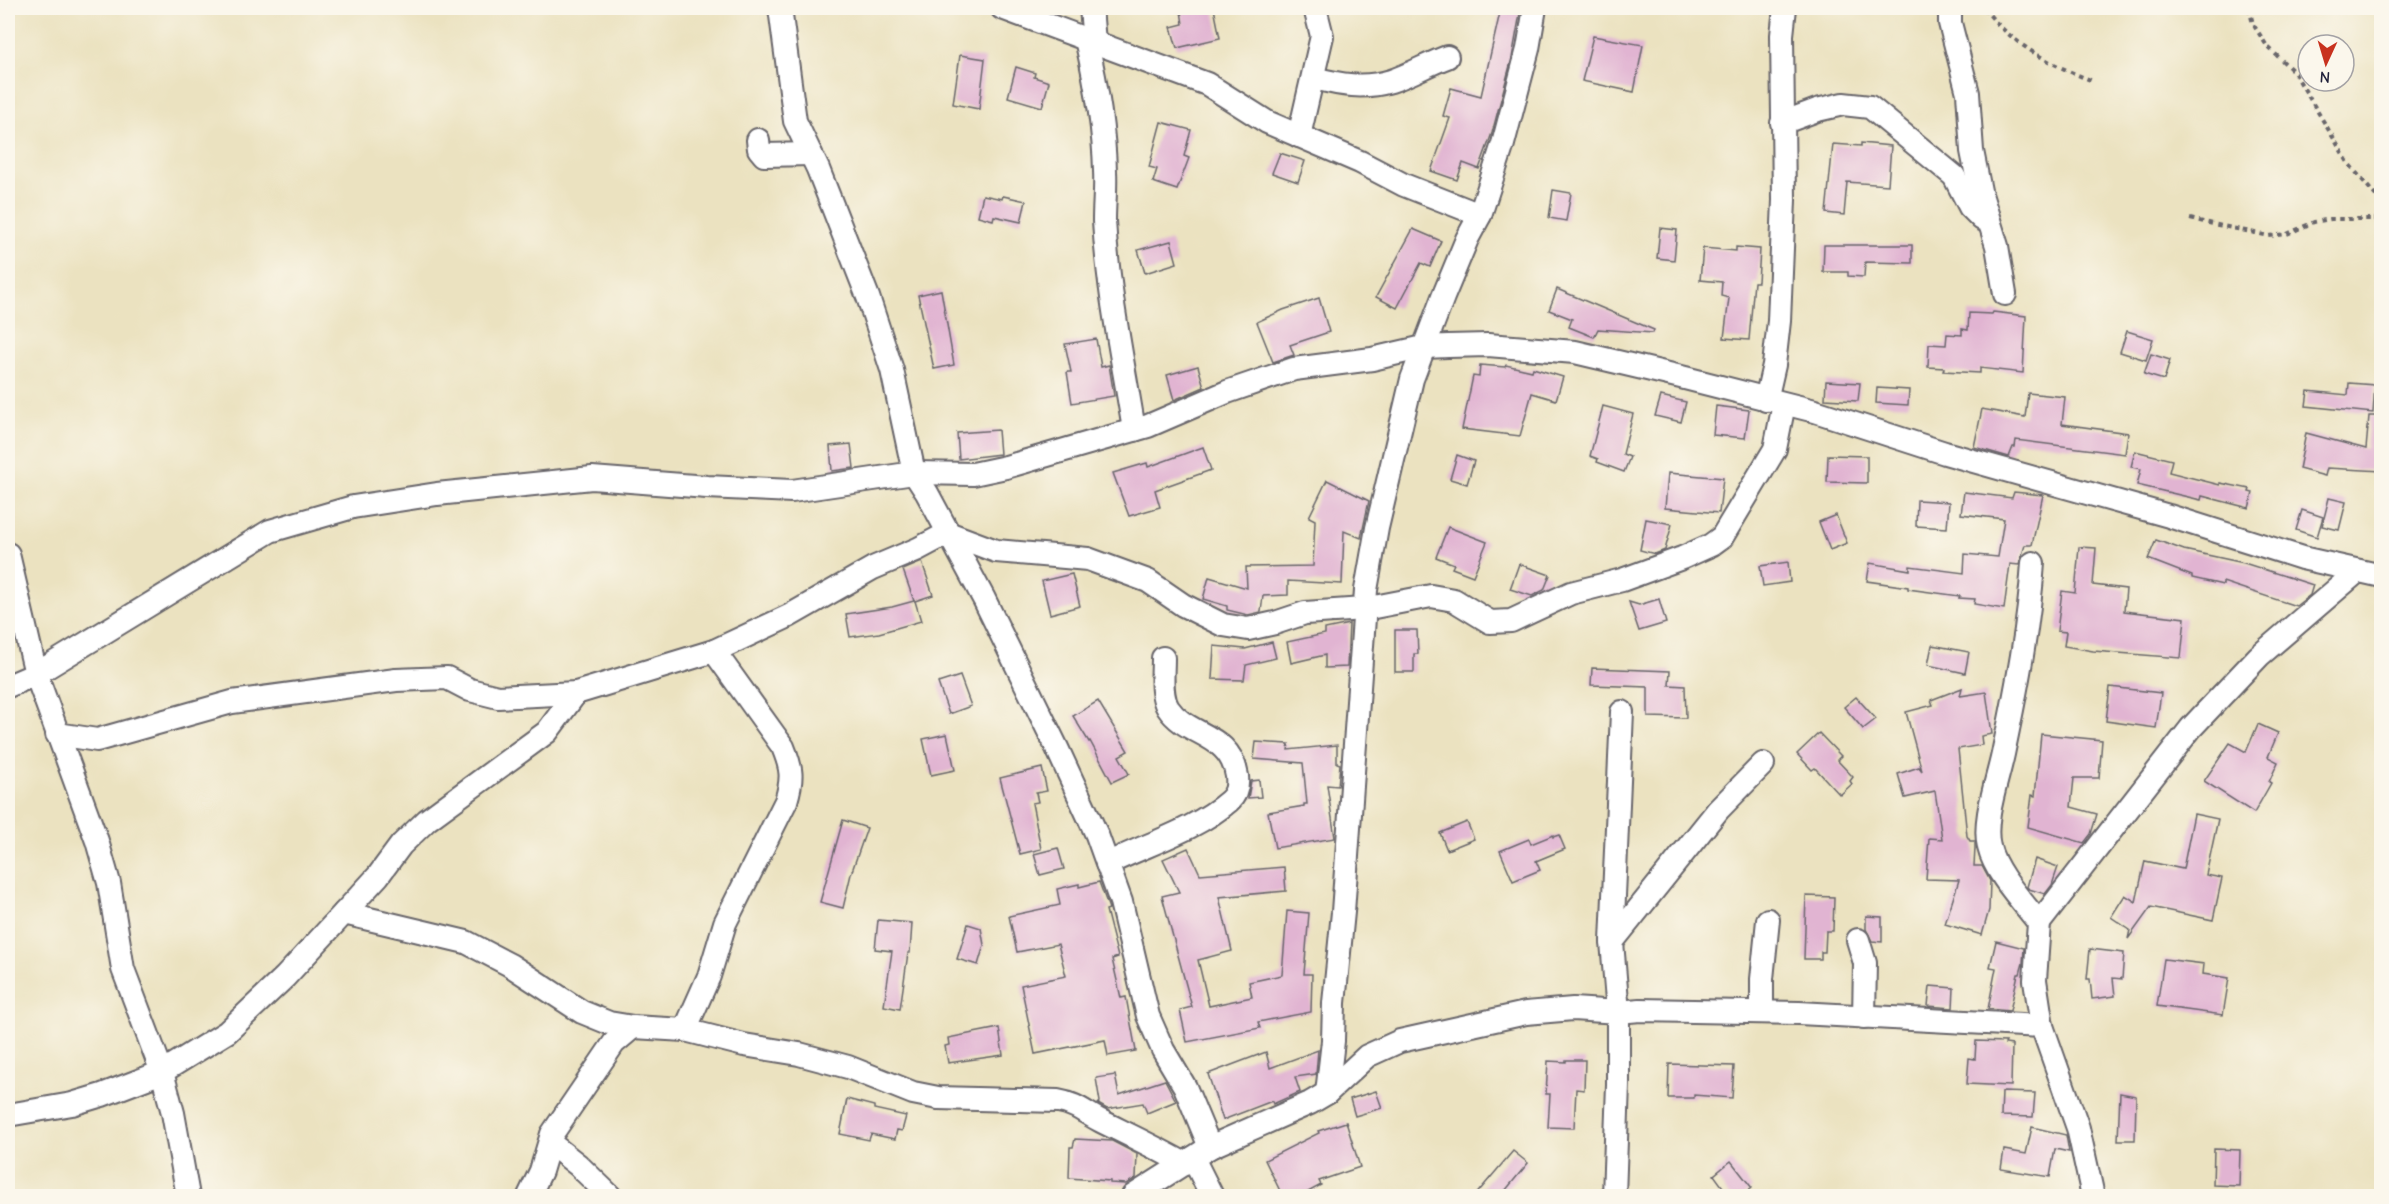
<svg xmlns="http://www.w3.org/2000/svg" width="2389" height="1204" viewBox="0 0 2389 1204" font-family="'Comic Neue',sans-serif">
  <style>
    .building { fill: #e1b4d2 }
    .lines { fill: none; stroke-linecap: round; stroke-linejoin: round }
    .minor-casing { stroke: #68656a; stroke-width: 26 }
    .path { stroke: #68656a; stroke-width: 4; stroke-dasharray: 4.5 4.5; stroke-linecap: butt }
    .minor { stroke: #fff; stroke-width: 22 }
  </style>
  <rect width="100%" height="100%" fill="#fbf7ec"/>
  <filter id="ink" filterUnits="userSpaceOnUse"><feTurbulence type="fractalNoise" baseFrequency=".0167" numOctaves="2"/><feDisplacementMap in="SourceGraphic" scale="12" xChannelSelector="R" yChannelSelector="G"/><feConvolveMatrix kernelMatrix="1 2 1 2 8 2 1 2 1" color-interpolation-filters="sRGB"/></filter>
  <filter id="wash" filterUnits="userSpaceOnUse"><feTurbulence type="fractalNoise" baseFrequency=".008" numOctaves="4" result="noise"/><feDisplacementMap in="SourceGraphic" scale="24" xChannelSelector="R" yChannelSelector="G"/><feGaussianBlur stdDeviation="1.35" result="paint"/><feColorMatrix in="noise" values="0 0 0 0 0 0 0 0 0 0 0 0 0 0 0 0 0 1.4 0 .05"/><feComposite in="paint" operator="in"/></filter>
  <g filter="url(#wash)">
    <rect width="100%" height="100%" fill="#ebe2c0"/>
    <g id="blocks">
      <g class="building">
        <polygon points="1199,8 1214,8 1220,38 1177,48 1171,27 1183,24 1181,11"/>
        <polygon points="1501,8 1521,8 1512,58 1492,133 1479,169 1463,163 1457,180 1431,171 1450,118 1443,116 1451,88 1481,96"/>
        <polygon points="1593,36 1643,45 1634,92 1582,81"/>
        <polygon points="960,55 985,59 979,109 953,104"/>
        <polygon points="1016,67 1035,73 1034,77 1049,82 1042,107 1008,97"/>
        <polygon points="1161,122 1191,130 1184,156 1189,158 1177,190 1153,182 1157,169 1149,167"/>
        <polygon points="1861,143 1891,146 1888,185 1847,182 1844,215 1826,213 1833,144 1861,146"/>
        <polygon points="1280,153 1305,161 1298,182 1272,173"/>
        <polygon points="1553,190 1571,193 1566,221 1549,218"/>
        <polygon points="983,195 1002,199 1003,196 1026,201 1021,222 994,216 993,220 978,216"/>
        <polygon points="1660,228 1677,230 1674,260 1657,258"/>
        <polygon points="1413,229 1441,241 1430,267 1421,263 1397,308 1376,297"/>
        <polygon points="1171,241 1177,263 1145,273 1138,250"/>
        <polygon points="1824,245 1912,245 1912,263 1865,262 1864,277 1848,276 1848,272 1823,272"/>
        <polygon points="1736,247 1760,249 1758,282 1754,282 1749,340 1724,338 1729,298 1721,296 1722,282 1700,280 1703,248 1736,251"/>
        <polygon points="1557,289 1654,330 1653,333 1598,329 1594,337 1569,327 1572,319 1549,310"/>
        <polygon points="941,290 954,365 934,369 918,295"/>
        <polygon points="1319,298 1329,332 1290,345 1294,355 1273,362 1257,322 1283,310"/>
        <polygon points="1993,312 2026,316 2023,373 1980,368 1980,373 1943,371 1944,368 1928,367 1929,344 1946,345 1947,334 1962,335 1962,329 1968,330 1969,313 1992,314"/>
        <polygon points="2127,331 2153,339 2146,360 2120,352"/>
        <polygon points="1096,339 1101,367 1109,365 1114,396 1072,403 1067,372 1071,372 1065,344"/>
        <polygon points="2151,354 2170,360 2164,380 2144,374"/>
        <polygon points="1480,365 1505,367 1506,365 1532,371 1533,368 1563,377 1556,400 1532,393 1520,436 1462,429 1473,376 1479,377"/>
        <polygon points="1198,366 1204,387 1174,400 1167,375"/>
        <polygon points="1826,381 1860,383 1858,401 1825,399"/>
        <polygon points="2349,383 2375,385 2373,413 2306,406 2308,391 2348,395"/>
        <polygon points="1877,388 1909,390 1908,405 1876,403"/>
        <polygon points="2028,393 2065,397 2062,424 2128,433 2125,454 2016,440 2015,447 2013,447 2009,457 1974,447 1982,409 2025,417"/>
        <polygon points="1661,396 1686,402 1681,422 1655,416"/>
        <polygon points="1603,406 1633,414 1623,454 1630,457 1624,472 1597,462 1598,459 1590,456"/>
        <polygon points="1716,406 1749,410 1745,438 1713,435"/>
        <polygon points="2369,416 2382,416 2382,471 2327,468 2325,476 2299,469 2306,433 2366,449"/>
        <polygon points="998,430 1000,454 959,459 957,433"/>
        <polygon points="851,444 854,468 832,471 830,446"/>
        <polygon points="1203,447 1211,470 1155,490 1160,507 1129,516 1113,473 1147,463 1148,467"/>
        <polygon points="2135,451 2172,460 2169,472 2220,485 2220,483 2250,489 2249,492 2253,493 2249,508 2202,496 2201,500 2137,485 2141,469 2131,467"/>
        <polygon points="1457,455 1474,461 1467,484 1450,479"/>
        <polygon points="1828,455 1867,456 1867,483 1827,482"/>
        <polygon points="1668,473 1723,478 1719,513 1665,508"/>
        <polygon points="1327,480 1369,501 1361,538 1344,531 1342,584 1288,581 1288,595 1263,596 1261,612 1248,615 1227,610 1227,606 1203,599 1209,577 1247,588 1246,567 1313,566 1315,520 1309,517"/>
        <polygon points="1964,492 2012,498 2014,492 2043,495 2032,545 2025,545 2019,565 2010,564 2004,609 1974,604 1975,599 1959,598 1960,596 1908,589 1908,587 1867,581 1870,563 1910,570 1910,566 1964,573 1965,554 1998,557 2004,519 1961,514"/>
        <polygon points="2329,498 2346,502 2339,530 2322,526"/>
        <polygon points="1917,500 1949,502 1947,528 1916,526"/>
        <polygon points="2302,510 2323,517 2317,537 2296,530"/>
        <polygon points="1836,515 1847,543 1830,550 1819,522"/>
        <polygon points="1646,519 1672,524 1665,550 1655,554 1640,550"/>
        <polygon points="1448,527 1487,542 1473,576 1452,568 1454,564 1436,557"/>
        <polygon points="2156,540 2184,550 2244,563 2313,585 2310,595 2296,606 2223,582 2223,585 2192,578 2192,576 2148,559"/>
        <polygon points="2079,547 2096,548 2093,585 2126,589 2124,611 2185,618 2181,658 2093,651 2064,646 2066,632 2057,631 2062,591 2075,593"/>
        <polygon points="922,562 933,595 915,601 921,621 879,633 850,637 846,614 892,607 914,601 903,570"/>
        <polygon points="1788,562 1790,582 1763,586 1760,566"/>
        <polygon points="1519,564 1550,575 1544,590 1532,596 1510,589"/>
        <polygon points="1072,574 1080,606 1050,614 1042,581"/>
        <polygon points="1659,599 1666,623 1639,631 1629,602 1639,605"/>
        <polygon points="1349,624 1347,667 1325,668 1325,655 1291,663 1287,642 1325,634 1325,629"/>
        <polygon points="1395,630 1417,630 1418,654 1414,654 1414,672 1395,672"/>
        <polygon points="1272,642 1276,658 1246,665 1244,680 1212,679 1214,646 1245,649"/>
        <polygon points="1932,645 1969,652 1965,673 1928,665"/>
        <polygon points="1592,668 1670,671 1669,685 1685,686 1686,718 1648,717 1648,687 1591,685"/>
        <polygon points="960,676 971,706 949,714 938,683"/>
        <polygon points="2110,687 2161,693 2156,728 2106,721"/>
        <polygon points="1962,688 1960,696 1986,692 1992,734 1981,736 1982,745 1958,749 1967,836 1970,841 1975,841 1975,848 1974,866 1982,866 1990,881 1989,910 1982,935 1945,924 1959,880 1926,879 1929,838 1942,839 1935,791 1905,798 1898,774 1919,767 1922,771 1906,712 1933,705 1931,700"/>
        <polygon points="1856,697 1876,719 1863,729 1844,707"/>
        <polygon points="1098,701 1128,751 1119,756 1129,774 1112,782 1090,741 1089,742 1073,716"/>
        <polygon points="2258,724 2278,733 2268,757 2278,762 2269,782 2271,783 2254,813 2204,781 2230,743 2246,752"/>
        <polygon points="1819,733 1841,756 1837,760 1853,777 1850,781 1852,784 1840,795 1815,768 1812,770 1797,754"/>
        <polygon points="947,734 955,770 931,775 923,739"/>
        <polygon points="2041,734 2102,740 2099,778 2074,778 2071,807 2097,814 2091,834 2084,843 2028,827 2032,795 2035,796"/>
        <polygon points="1256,742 1289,744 1288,750 1337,745 1337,763 1340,764 1338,786 1327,785 1335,838 1275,848 1268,812 1304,806 1304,804 1307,804 1303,763 1254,759"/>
        <polygon points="1042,768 1047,791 1036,793 1038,802 1032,803 1041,849 1020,854 1000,778"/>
        <polygon points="1259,780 1261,797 1248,798 1251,781"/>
        <polygon points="2194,814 2218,819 2206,875 2222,878 2213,920 2151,907 2128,939 2130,930 2111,917 2125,895 2136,902 2145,861 2183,869"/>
        <polygon points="843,820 867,828 851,874 843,908 820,902"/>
        <polygon points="1467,822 1474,839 1447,850 1440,833"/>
        <polygon points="1553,835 1553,837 1559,835 1565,849 1536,861 1540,870 1513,881 1500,851 1529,839 1531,844"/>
        <polygon points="1058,848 1064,869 1040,875 1034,854"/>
        <polygon points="1188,848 1200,874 1284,867 1286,891 1219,897 1232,951 1198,960 1209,1006 1252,997 1249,982 1282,975 1287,911 1309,913 1304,974 1312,974 1311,1012 1258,1022 1260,1028 1187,1042 1180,1010 1192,1007 1162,896 1179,892 1163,859"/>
        <polygon points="2035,859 2058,867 2052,885 2045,894 2029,889 2027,887"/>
        <polygon points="1099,882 1108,906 1109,909 1106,910 1118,957 1112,959 1121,998 1126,997 1136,1051 1108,1056 1105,1040 1035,1054 1021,985 1066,976 1058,944 1017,952 1009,916 1060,905 1057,889 1079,884 1079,887"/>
        <polygon points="1806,896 1834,897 1833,931 1826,931 1825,952 1821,952 1821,959 1804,959"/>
        <polygon points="1866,916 1882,917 1882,942 1872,941 1866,929"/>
        <polygon points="878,920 912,923 910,953 908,953 900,1009 884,1006 892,951 875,949"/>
        <polygon points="968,924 981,928 984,945 978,965 957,959"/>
        <polygon points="1996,941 2024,948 2023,963 2020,974 2018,974 2010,1011 1988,1009 1996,968 1990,967"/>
        <polygon points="2090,949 2124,953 2122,979 2113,978 2115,996 2092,999 2090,979 2087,979"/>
        <polygon points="2164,959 2204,964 2203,974 2229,978 2223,1015 2157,1006"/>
        <polygon points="1930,986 1954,988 1953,1008 1928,1006"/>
        <polygon points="999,1028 1003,1055 948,1063 945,1046 949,1045 948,1038"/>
        <polygon points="1976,1041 2006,1042 2005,1044 2012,1045 2011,1086 1967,1084 1969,1058 1975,1059"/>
        <polygon points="1318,1050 1316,1074 1295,1077 1300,1092 1273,1104 1272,1101 1223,1120 1208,1074 1266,1052 1270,1068"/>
        <polygon points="1566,1060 1585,1060 1584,1090 1576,1089 1574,1128 1548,1127 1550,1094 1546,1094 1548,1061 1566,1062"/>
        <polygon points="1669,1064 1734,1066 1732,1098 1694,1095 1694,1098 1668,1098"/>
        <polygon points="1115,1075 1119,1095 1165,1080 1176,1101 1147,1113 1143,1103 1107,1109 1098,1104 1100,1102 1096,1078"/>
        <polygon points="1376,1091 1382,1108 1355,1116 1350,1099"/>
        <polygon points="2002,1092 2035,1093 2033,1117 2001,1116"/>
        <polygon points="2120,1093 2136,1096 2135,1140 2118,1140"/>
        <polygon points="847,1099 874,1106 874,1109 906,1116 902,1131 897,1130 895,1139 871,1134 869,1140 840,1134"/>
        <polygon points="1346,1122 1360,1167 1319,1181 1321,1185 1299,1197 1283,1197 1265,1160 1319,1133 1318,1131"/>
        <polygon points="2032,1127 2066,1135 2069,1152 2055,1149 2050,1177 2001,1169 2004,1150 2026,1154"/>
        <polygon points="1075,1139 1112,1141 1137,1154 1136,1178 1126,1184 1110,1183 1110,1181 1069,1178 1070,1147 1073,1147"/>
        <polygon points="2214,1149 2240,1150 2239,1186 2213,1185"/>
        <polygon points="1513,1151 1528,1163 1500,1197 1474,1197"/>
        <polygon points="1731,1161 1752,1188 1741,1197 1730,1197 1714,1175"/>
      </g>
    </g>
  </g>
  <g filter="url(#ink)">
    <use href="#blocks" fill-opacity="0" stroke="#68656a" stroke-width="1.5"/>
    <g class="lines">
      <defs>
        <g id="minor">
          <polyline points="780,8 795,121 818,169 868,297 892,370 914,473 927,493 984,599 1057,748 1097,835 1121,902 1148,1016 1163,1050 1185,1087 1210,1147"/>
          <polyline points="1002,8 1207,84 1267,122 1360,162 1404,185 1480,215"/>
          <polyline points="1091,8 1094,42"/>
          <polyline points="1950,8 1950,23 1968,93 1972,151 1980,191 1997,246 2005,294"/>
          <path d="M1086,39C1096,82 1104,126 1105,171C1106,187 1104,204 1104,221C1108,291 1123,361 1134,430"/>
          <path d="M1314,78C1340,85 1364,89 1391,81C1410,75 1428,64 1447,57"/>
          <polyline points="1782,123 1817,110 1843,104 1870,107 1954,176 1970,207 1982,219 1989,222"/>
          <polyline points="1299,136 1322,36 1315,8"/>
          <polyline points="758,140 759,149 764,155 811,154"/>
          <polyline points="1766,400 1774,365 1779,321 1784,200 1782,35 1785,8"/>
          <polyline points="8,554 36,674 97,841 109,883 123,969 162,1072 173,1113 188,1196"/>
          <path d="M2033,563C2029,625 2017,687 2004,749C1999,777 1982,819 1989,847C1995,873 2023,902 2039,923L2035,980L2042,1026L2078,1128L2093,1196"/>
          <polyline points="8,686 36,674 270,531 353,507 437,494 592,478 707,487 792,491 914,473 973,474 1006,467 1148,426 1227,392 1294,369 1372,359 1424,347 1448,346 1488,345 1575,352 1681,377 1815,411 1945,453 2169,516 2302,558 2382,576"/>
          <polyline points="57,734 97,740 232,702 396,680 447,678 470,690 498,697 576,693 714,651 789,616 873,568 918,549 948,533 996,551 1088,559 1148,581 1183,605 1223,625 1248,629 1275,623 1305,613 1364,609 1431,596 1454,600 1490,622 1511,621 1571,593 1622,580 1682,558 1711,545 1722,537 1775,449 1784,404"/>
          <path d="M1107,864C1147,844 1196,830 1229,801C1237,794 1238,786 1237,776C1230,732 1187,737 1168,708C1160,695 1163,673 1163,658"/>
          <path d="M344,913L466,942L510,965L582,1012L609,1023L633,1027L685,1030L744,1045L799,1054L848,1067L913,1093L938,1098L1058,1101C1077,1104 1085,1113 1101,1121C1129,1135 1157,1148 1185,1164"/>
          <polyline points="2039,923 2191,728 2259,656 2358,571"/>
          <polyline points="1858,940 1865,963 1864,1017"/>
          <polyline points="1612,942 1718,810 1763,764"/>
          <polyline points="1762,1012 1762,979 1768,920"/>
          <path d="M685,1030L709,976L725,923L786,801C793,778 792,769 783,747L714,651"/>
          <polyline points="1327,1093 1333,1041 1334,1003 1343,912 1366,590 1377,528 1412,379 1443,297 1467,239 1480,215 1503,144 1528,49 1535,8"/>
          <polyline points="8,1115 72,1104 102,1095 162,1072 227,1032 285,977 378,876 401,845 427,820 547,732 576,693"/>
          <polyline points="550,1143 578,1165 610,1196"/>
          <polyline points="1193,1158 1212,1196"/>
          <polyline points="529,1196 541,1171 552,1134 614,1043 633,1027"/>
          <polyline points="1133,1196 1210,1147 1310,1103 1327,1093 1367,1056 1400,1041 1526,1013 1573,1009 1618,1012 1640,1010 1799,1013 2042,1026"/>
          <polyline points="1614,1196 1618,1084 1618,1012 1612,942 1622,712"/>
        </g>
      </defs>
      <use href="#minor" class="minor-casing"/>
      <g class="path">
        <path d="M1984,8C2011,44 2051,65 2093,81"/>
        <polyline points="2249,8 2253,24 2267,46 2294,72 2349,164 2376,196 2382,210"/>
        <polyline points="2190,219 2269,236 2287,234 2314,222 2331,219 2382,219"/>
      </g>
      <use href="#minor" class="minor"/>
    </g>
  </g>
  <rect width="2389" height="1204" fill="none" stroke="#fbf7ec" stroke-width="30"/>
  <g transform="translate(2326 63) rotate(184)"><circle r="28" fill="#fbf7ec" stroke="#a4a2a5" stroke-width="1.5"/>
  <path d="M0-4.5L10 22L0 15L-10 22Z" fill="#c8321e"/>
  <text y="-9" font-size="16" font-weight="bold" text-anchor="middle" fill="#22223b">N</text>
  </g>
</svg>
